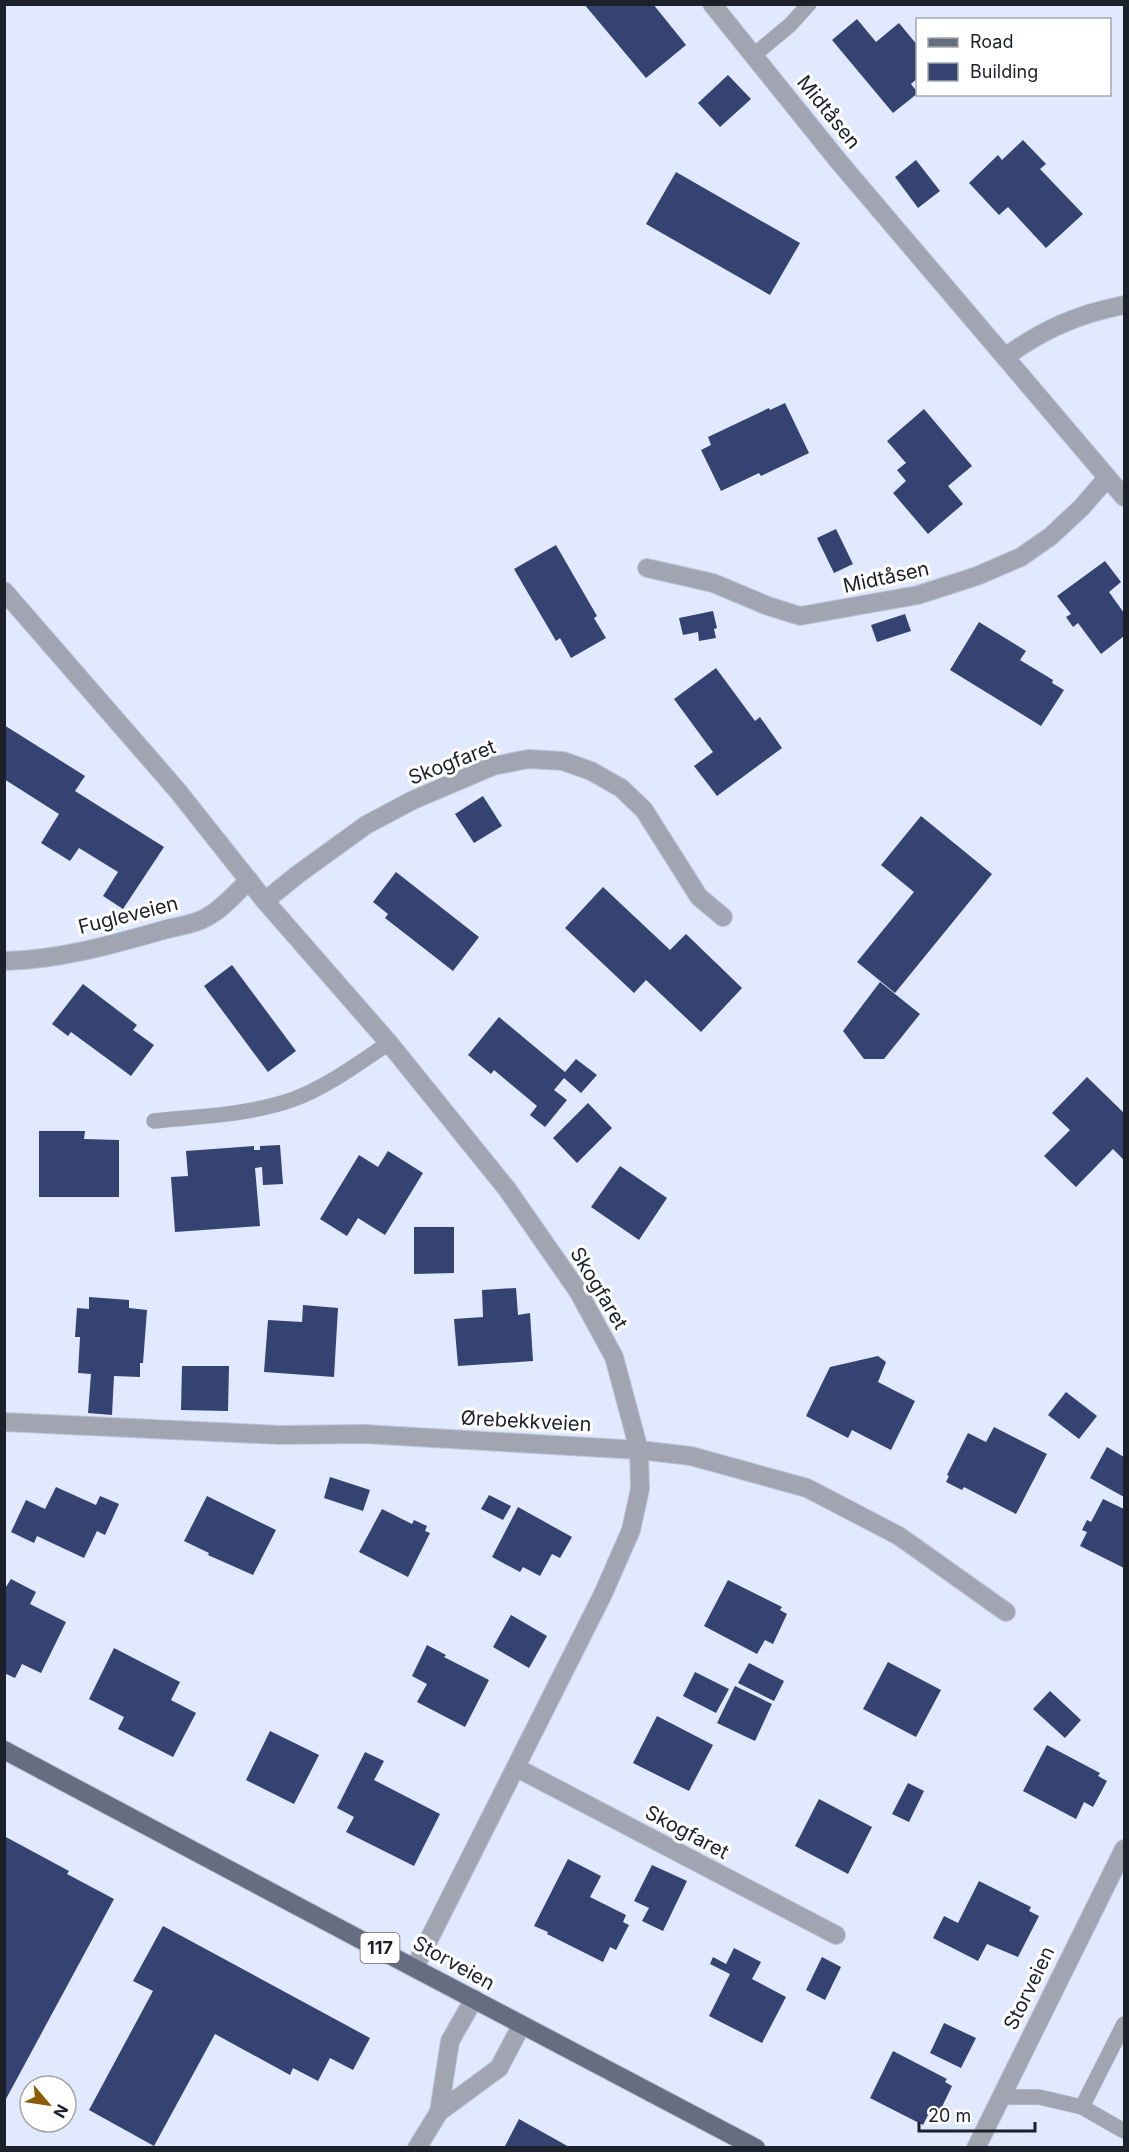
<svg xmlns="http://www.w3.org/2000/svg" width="1129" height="2152" viewBox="0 0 1129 2152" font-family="Inter,sans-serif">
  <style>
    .building { fill: #344371 }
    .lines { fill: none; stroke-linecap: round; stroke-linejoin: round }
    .service-casing { stroke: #bdc5d9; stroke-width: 16 }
    .minor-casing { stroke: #bdc5d9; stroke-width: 20 }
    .primary-casing { stroke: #bdc5d9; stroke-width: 20 }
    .service { stroke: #a1a5b1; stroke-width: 15 }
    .minor { stroke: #a1a5b1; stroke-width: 18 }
    .primary { stroke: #656d81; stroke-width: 18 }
    .labels { text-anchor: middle; stroke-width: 6; stroke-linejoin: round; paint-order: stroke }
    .shield { fill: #fff; stroke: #60636a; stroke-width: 1.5 }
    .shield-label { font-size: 18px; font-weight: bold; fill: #1c202a }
    .street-label { font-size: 20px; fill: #1c202a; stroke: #fff }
  </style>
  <rect width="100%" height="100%" fill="#e0e9ff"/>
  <g class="building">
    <polygon points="584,4 653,4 686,45 646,78"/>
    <polygon points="857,19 876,42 899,23 918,46 918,78 911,84 918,93 893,113 832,40"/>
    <polygon points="728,75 751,99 720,127 698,103"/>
    <polygon points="1023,140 1046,164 1040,169 1083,214 1046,248 1008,207 999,215 969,183 998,155 1002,160"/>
    <polygon points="916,160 940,191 918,208 895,177"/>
    <polygon points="676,172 800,243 770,295 646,224"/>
    <polygon points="785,403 809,453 761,476 759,473 721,491 701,450 711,445 708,437 769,408 770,410"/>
    <polygon points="924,409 972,466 948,486 963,504 928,534 893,493 906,481 897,470 906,463 887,441"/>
    <polygon points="836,529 853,564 834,573 817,538"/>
    <polygon points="556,545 597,616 594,618 606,638 571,658 560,638 556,641 514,569"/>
    <polygon points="1105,561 1121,582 1109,592 1124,613 1124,636 1101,654 1078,623 1073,627 1066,617 1071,614 1057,596"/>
    <polygon points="713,611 717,628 714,629 716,638 699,641 698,632 683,635 679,618"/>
    <polygon points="905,614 911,631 877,642 871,625"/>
    <polygon points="979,622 1026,651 1020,660 1053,680 1052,683 1064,690 1041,726 950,670"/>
    <polygon points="716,668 755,721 760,717 782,748 717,796 694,766 713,752 674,699"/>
    <polygon points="4,725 85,776 75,791 164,847 123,909 103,896 118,872 79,848 70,861 41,843 59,814 4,779"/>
    <polygon points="483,796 502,826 474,843 455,814"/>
    <polygon points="921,816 992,874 895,993 857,962 914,892 881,865"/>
    <polygon points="396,872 479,937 453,971 385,918 388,914 373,902"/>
    <polygon points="603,887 670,950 686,934 742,988 701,1032 646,980 634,993 565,928"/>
    <polygon points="232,965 296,1051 268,1072 204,986"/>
    <polygon points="880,982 920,1014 884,1059 864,1059 843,1031"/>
    <polygon points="83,984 137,1025 133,1030 154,1045 131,1076 71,1032 68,1036 52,1024"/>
    <polygon points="499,1017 565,1072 576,1059 597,1075 581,1093 564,1078 554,1090 567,1100 545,1127 530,1115 537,1106 494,1070 491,1074 468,1055"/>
    <polygon points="1087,1077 1124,1113 1124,1160 1113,1149 1076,1187 1044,1156 1070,1130 1052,1113"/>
    <polygon points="588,1103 612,1128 577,1163 553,1138"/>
    <polygon points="39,1131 85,1131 84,1139 119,1140 119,1197 39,1197"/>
    <polygon points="280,1145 283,1184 263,1185 262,1167 255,1168 260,1226 175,1232 171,1177 188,1176 186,1151 254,1146 254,1150 260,1150 260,1146"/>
    <polygon points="388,1151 423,1173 385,1235 358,1218 347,1236 320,1219 359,1155 378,1167"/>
    <polygon points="620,1166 667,1198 639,1240 591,1207"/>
    <polygon points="414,1227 454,1227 454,1273 414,1274"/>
    <polygon points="516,1288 518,1315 530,1313 533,1361 458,1366 454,1319 483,1317 482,1290"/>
    <polygon points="89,1297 129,1300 129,1308 147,1310 143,1363 140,1363 140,1377 114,1376 112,1415 88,1413 91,1374 78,1373 80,1337 75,1337 77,1308 89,1309"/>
    <polygon points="303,1305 338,1308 334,1377 264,1372 268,1320 302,1322"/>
    <polygon points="878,1356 886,1362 878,1382 915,1401 891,1450 852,1430 848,1438 806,1416 830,1367"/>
    <polygon points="182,1366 229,1366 228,1411 181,1410"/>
    <polygon points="1066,1392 1097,1416 1079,1439 1048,1415"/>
    <polygon points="994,1427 1047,1454 1016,1514 964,1487 962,1490 946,1482 949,1476 947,1475 968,1433 986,1442"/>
    <polygon points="1107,1447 1124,1457 1124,1497 1090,1478"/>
    <polygon points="330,1477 370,1490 363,1511 324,1498"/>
    <polygon points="56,1487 96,1505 100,1496 119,1504 105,1535 97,1531 84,1558 37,1536 34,1543 11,1532 26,1500 45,1509"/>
    <polygon points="489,1495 511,1506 503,1520 481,1509"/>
    <polygon points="207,1496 276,1530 253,1575 208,1555 209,1553 184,1541"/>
    <polygon points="1103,1499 1124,1509 1124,1568 1080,1546 1087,1532 1082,1530 1087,1520 1091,1522"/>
    <polygon points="518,1507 572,1537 560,1558 552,1554 540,1576 523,1567 520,1572 492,1557"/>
    <polygon points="382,1509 412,1524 414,1520 427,1526 425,1531 430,1533 408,1577 359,1552"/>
    <polygon points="11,1579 36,1592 30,1604 66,1622 41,1673 22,1664 15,1678 4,1673 4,1590"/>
    <polygon points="728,1580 782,1607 780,1610 787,1614 773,1644 765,1640 757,1654 704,1626"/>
    <polygon points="511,1615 547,1636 529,1668 493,1647"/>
    <polygon points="427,1645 446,1655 444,1657 489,1680 465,1727 417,1702 427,1684 412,1676"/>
    <polygon points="114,1648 180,1682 171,1700 196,1713 173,1757 118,1729 124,1717 89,1699"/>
    <polygon points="888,1662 941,1690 916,1737 863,1709"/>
    <polygon points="749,1663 784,1681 774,1701 738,1683"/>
    <polygon points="695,1672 729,1689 716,1713 683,1696"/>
    <polygon points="735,1686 772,1704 755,1741 717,1723"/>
    <polygon points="1050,1691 1081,1720 1065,1738 1033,1709"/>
    <polygon points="657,1716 713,1745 689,1791 633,1763"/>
    <polygon points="270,1731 319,1755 294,1804 246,1780"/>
    <polygon points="1047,1745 1100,1773 1098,1776 1107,1781 1093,1807 1084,1802 1076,1819 1023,1791"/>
    <polygon points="365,1752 384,1761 374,1780 440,1814 414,1866 346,1832 354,1817 337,1808"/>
    <polygon points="908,1783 924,1791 909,1822 892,1814"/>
    <polygon points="819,1799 872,1827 848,1874 795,1846"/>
    <polygon points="4,1836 69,1871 67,1874 114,1899 6,2099 4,2098"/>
    <polygon points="568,1859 601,1876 590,1897 626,1915 623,1922 629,1925 616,1950 610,1947 603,1962 547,1934 548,1932 534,1926"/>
    <polygon points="652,1865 687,1881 663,1931 642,1921 649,1908 634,1901"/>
    <polygon points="979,1881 1031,1907 1029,1911 1039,1916 1018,1957 987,1944 978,1961 933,1938 944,1916 958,1923"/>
    <polygon points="163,1926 370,2038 353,2070 330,2058 318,2081 293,2068 290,2075 215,2034 154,2146 89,2110 153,1991 133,1981"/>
    <polygon points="734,1948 761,1962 752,1979 786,1997 762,2043 709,2016 730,1974 710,1964 713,1957 726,1964"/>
    <polygon points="822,1957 841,1967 825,2000 806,1990"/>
    <polygon points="944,2023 976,2038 961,2068 930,2053"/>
    <polygon points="893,2051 947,2079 945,2082 952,2086 939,2113 931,2109 923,2125 870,2098"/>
    <polygon points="519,2119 571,2148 504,2148"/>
  </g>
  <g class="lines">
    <defs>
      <g id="service">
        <polyline points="754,55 790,25 809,4"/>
        <path d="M154,1121C201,1116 250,1115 294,1099C327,1087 360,1062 389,1043"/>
        <polyline points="1001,2097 1039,2097 1082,2107 1124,2131"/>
        <polyline points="1082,2107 1124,2024"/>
      </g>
      <g id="minor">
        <polyline points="712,4 840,163 1124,497"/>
        <path d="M1005,357C1044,329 1078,314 1124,305"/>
        <polyline points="647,568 713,583 768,606 800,616 918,595 977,576 1021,557 1051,536 1082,507 1107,478"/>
        <polyline points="4,591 177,790 265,901 389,1043 507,1189 578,1291 614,1357 639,1450 640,1489 631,1530 603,1594 415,1967"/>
        <polyline points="265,901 297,875 366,825 413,800 493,766 528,759 563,761 591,771 621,788 644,810 699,897 723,917"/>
        <path d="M4,961C59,960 115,944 167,929C180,926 196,924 207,917C223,908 236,893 249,880"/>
        <polyline points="4,1422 280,1435 364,1434 639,1450 691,1456 807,1488 899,1536 1006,1612"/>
        <polyline points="517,1768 836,1935"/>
        <polyline points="439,2112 499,2068 521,2026"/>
        <polyline points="417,2148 439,2112 450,2041 474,1999"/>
        <polyline points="976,2148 1124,1849"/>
      </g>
      <path id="primary" d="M4,1750C255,1883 504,2017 756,2148"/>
    </defs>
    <use href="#service" class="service-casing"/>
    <use href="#minor" class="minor-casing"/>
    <use href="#primary" class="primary-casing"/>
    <use href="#service" class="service"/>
    <use href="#minor" class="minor"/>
    <use href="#primary" class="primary"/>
  </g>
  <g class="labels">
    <rect class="shield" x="360.5" y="1933" width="39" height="30" rx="4.5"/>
    <g class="shield-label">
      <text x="380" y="1954">117</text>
    </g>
    <g class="street-label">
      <text transform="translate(829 112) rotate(51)" y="7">Midtåsen</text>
      <text transform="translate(886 577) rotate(-12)" y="7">Midtåsen</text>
      <text transform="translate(452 762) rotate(-21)" y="7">Skogfaret</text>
      <text transform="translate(128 915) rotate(-14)" y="7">Fugleveien</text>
      <text transform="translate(599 1288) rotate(59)" y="7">Skogfaret</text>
      <text transform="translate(526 1421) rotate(3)" y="7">Ørebekkveien</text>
      <text transform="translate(687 1832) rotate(28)" y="7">Skogfaret</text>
      <text transform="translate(454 1963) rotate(29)" y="7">Storveien</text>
      <text transform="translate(1029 1988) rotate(-64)" y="7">Storveien</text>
    </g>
  </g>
  <rect width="1129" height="2152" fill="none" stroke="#1c202a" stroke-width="12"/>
  <rect x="916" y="18" width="195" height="78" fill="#ffffff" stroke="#a4a6aa" stroke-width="1.5"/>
  <rect x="928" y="38" width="30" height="9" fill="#656d81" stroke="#a4a6aa" stroke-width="1.5"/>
  <text x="970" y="48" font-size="18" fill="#1c202a">Road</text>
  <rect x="928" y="63" width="30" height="18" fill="#344371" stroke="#a4a6aa" stroke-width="1.5"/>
  <text x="970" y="78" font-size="18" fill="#1c202a">Building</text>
  <g transform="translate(48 2104) rotate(119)"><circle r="28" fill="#ffffff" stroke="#a4a6aa" stroke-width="1.5"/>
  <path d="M0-4.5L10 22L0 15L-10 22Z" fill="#8c5c03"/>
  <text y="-9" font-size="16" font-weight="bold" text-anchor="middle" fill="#1c202a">N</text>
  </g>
  <path d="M919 2122v9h116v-9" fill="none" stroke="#1c202a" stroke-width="3"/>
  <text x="928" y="2122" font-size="18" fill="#1c202a" stroke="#ffffff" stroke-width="4.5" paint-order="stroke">20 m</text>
</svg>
